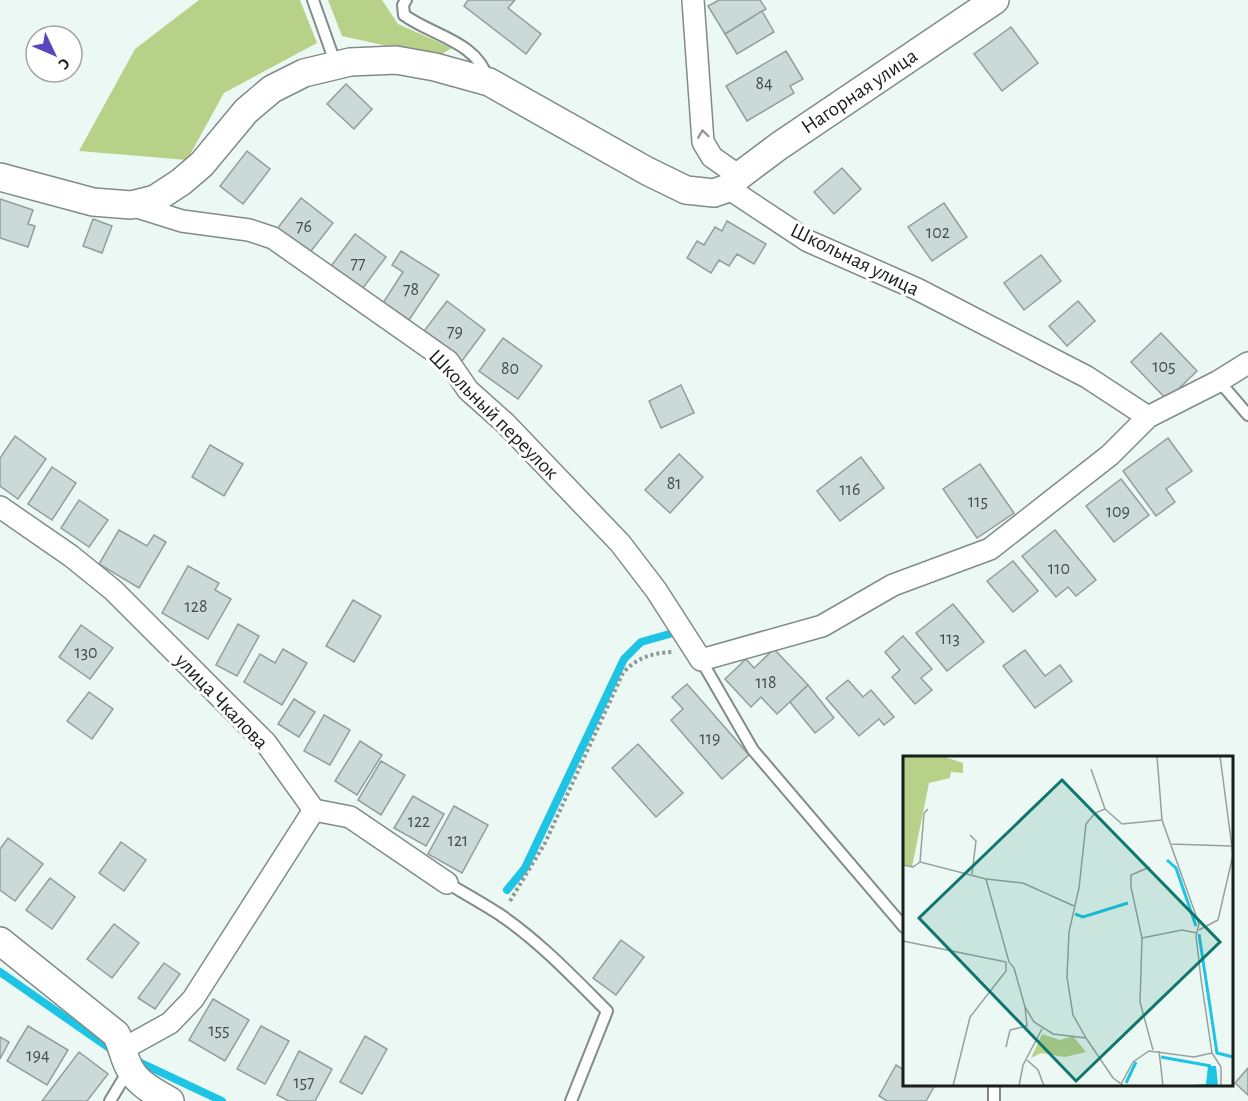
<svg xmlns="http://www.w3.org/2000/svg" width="1248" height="1101" viewBox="0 0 1248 1101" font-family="'Alegreya Sans',sans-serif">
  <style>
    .green { fill: #b8d189 }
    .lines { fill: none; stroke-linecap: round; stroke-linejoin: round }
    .stream { stroke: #1ec4e3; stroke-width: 8 }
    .building { fill: #ccd9d9; stroke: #929e9d; stroke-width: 1.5 }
    .service-casing { stroke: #818c87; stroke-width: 14 }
    .minor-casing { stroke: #818c87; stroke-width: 24 }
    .tertiary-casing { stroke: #818c87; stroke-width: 30 }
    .path { stroke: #909895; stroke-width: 4; stroke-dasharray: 3 3; stroke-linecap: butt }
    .service { stroke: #fff; stroke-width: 10 }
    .minor { stroke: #fff; stroke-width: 21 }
    .tertiary { stroke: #fff; stroke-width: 27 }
    .oneway { stroke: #989998 }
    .labels { text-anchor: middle; stroke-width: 6; stroke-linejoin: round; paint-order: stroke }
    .number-label { font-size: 18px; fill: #464c4a }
    .street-label { font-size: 21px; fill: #191d1b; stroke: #fff }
    .inset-river { fill: none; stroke: #1ec4e3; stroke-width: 3 }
    .inset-road { fill: none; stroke: #98a09d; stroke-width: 1.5 }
    .view { fill: #0f766e; fill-opacity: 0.15; stroke: #0f766e; stroke-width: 3 }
    .inset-edge { fill: none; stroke: #191d1b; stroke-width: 3 }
  </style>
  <rect width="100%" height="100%" fill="#ecf8f3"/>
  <g class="green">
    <polygon points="199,0 300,0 317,43 224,93 187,160 79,151 135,49"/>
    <polygon points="328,0 382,0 398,24 452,48 437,57 342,36"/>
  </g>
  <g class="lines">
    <g class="stream">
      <polyline points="507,890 525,868 624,659 641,642 673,633"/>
      <polyline points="0,972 115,1052"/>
      <polyline points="139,1062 222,1101"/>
    </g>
  </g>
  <g class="building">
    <polygon points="468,0 515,0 508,8 541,34 526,54 464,6"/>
    <polygon points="719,0 760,0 766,9 725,34 708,6"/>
    <polygon points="762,11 774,32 737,54 725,34"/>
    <polygon points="1011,27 1038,63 1002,91 974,54"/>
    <polygon points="786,51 803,79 790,86 794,93 747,121 726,86"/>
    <polygon points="346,84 372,109 354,129 327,104"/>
    <polygon points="247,151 270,169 243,204 220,186"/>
    <polygon points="842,168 861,189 834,214 814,192"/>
    <polygon points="301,198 333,223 308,255 276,230"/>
    <polygon points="0,199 33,210 28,224 35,226 28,247 0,238"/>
    <polygon points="944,203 967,237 932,261 908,227"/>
    <polygon points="93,219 112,226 102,253 83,246"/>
    <polygon points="727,221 766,244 754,264 737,254 729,266 719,260 711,273 687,258 697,241 704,245 715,227 722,231"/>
    <polygon points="355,234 386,257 360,292 329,269"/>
    <polygon points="401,251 439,275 409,320 383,303 403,272 392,265"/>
    <polygon points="1041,255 1061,281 1024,310 1004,283"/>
    <polygon points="447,301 485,330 462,361 424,331"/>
    <polygon points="1078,301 1095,321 1067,346 1049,326"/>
    <polygon points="1161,333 1197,371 1167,400 1131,362"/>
    <polygon points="503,338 542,366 518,399 479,371"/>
    <polygon points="681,385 694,413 661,428 649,401"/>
    <polygon points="15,436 46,459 18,499 0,486 0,458"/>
    <polygon points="1168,438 1192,471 1166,489 1175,502 1156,516 1123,471"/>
    <polygon points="210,445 243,464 224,496 192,477"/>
    <polygon points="679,454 703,477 670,513 645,490"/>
    <polygon points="861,457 884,488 840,521 817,491"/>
    <polygon points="980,464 1014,513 977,538 943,489"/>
    <polygon points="52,467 76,483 52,520 28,504"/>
    <polygon points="1121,479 1149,515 1114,542 1086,506"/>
    <polygon points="79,500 108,520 89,547 61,528"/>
    <polygon points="119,530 147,546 154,535 166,542 139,588 99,564"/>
    <polygon points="1055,530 1096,580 1076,596 1068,587 1056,597 1022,556"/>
    <polygon points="1013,561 1038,591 1013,612 987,581"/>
    <polygon points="188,566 219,583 215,590 231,599 208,639 162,613"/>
    <polygon points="353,600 381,616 354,662 326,646"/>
    <polygon points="953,604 984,642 947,671 916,633"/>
    <polygon points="238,624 259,636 237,676 216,665"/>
    <polygon points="81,625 113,648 90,679 59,657"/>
    <polygon points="903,636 932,669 921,678 932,690 915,704 892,677 900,670 885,652"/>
    <polygon points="283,649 307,663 282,705 244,682 260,654 275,663"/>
    <polygon points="774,649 808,685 777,714 761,697 751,707 725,679 746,659 754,668"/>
    <polygon points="1025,650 1045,676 1060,665 1072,681 1035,708 1003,666"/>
    <polygon points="848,680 863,697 871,690 894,717 884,725 879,719 859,736 826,698"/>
    <polygon points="687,684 749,755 722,779 671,720 683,709 672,697"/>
    <polygon points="808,685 834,718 815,733 790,702"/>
    <polygon points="89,692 113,709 92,739 67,721"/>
    <polygon points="294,699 315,712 299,737 278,724"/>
    <polygon points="324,715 350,730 330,765 304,751"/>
    <polygon points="360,741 382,755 357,795 335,781"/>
    <polygon points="638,744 683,793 656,817 612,768"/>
    <polygon points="381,761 405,775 381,815 358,800"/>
    <polygon points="413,796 444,814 426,846 394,828"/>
    <polygon points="454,806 488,825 462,873 428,854"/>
    <polygon points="8,838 43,864 15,901 0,890 0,849"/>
    <polygon points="121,842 146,860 124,891 99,873"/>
    <polygon points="50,878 75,897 52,929 26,910"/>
    <polygon points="114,924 139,943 112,978 87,959"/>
    <polygon points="621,940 644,957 616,995 593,978"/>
    <polygon points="164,963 180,974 155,1009 138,998"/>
    <polygon points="213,999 249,1020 225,1061 189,1040"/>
    <polygon points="28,1026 68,1050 47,1085 7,1061"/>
    <polygon points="261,1026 289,1041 265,1084 237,1069"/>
    <polygon points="365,1036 387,1049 362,1094 340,1082"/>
    <polygon points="0,1037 9,1042 0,1059"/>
    <polygon points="299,1051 332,1069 315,1101 289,1101 277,1095"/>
    <polygon points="79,1052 108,1074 87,1101 42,1101"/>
    <polygon points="896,1065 904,1070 904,1084 930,1084 934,1087 926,1101 887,1101 879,1096"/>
    <polygon points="1248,1068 1248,1095 1235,1083"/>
  </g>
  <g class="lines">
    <defs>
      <g id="service">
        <polyline points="313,0 336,65"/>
        <path d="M406,0L403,5L404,15C433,36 476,41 488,79"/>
        <polyline points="1219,381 1248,415"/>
        <polyline points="701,660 753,750 904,927"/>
        <path d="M447,883C464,893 482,903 499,914C539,941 573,977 607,1011L571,1101"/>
        <polyline points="110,1101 128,1071"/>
        <polyline points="994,1101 994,1084"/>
      </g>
      <g id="minor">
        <polyline points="693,0 703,142 712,157 739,176"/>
        <polyline points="728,188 808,241 917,289 1087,377 1148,417"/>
        <polyline points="131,205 182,221 249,230 273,238 448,361 468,390 505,423 620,543 656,590 701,660 822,626 893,585 990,549 1110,455 1148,417 1219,381 1248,363"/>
        <polyline points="0,507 71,556 113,590 266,743 314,810 350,817 447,883"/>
        <polyline points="123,1049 170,1023 193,999 314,810"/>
      </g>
      <g id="tertiary">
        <polyline points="0,177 93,202 131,205 155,199 181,182 202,164 246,111 272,89 304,73 350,62 396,60 435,67 489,82 647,171 686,190 714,193 728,188 739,176 779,146 995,0"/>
        <path d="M0,941L116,1034C122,1045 124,1059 130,1069C138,1084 156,1093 170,1101"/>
      </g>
    </defs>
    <use href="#service" class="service-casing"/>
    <use href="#minor" class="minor-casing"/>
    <use href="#tertiary" class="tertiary-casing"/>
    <path class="path" d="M510,901L545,843L623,673C636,658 652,653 672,652"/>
    <use href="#service" class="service"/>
    <use href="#minor" class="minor"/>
    <use href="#tertiary" class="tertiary"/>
  </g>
  <defs><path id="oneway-chevron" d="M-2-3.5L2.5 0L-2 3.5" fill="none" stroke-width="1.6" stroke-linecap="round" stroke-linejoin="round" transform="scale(1.5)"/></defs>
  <use class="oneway" href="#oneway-chevron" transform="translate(703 134) rotate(-98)"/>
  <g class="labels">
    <g class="number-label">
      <text x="764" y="89">84</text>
      <text x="304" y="232">76</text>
      <text x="938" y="238">102</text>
      <text x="358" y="269">77</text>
      <text x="411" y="295">78</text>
      <text x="455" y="337">79</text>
      <text x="1164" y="372">105</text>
      <text x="510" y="374">80</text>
      <text x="674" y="489">81</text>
      <text x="850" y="495">116</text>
      <text x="978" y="507">115</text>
      <text x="1118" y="517">109</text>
      <text x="1059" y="574">110</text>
      <text x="196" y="612">128</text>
      <text x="950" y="644">113</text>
      <text x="86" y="658">130</text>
      <text x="766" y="688">118</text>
      <text x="710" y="744">119</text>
      <text x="419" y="827">122</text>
      <text x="458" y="846">121</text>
      <text x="219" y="1036">155</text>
      <text x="38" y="1061">194</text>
      <text x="304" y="1088">157</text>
    </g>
    <g class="street-label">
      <text transform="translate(859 91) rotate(-34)" y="7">Нагорная улица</text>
      <text transform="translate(855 259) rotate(26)" y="7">Школьная улица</text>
      <text transform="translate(494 414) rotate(45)" y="7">Школьный переулок</text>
      <text transform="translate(222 701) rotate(46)" y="7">улица Чкалова</text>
    </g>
  </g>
  <g transform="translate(903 756)">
    <rect width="330" height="330" fill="#ecf8f3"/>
    <path d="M0,0H39L60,7V17L48,16L47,22L26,27L9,111L0,108ZM139,278L157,284L170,280L183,296L162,301L138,297L128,302Z" fill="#b8d189"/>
    <path d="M305,310H313L315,330H276L303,328Z" fill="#1ec4e3"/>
    <path class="inset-river" d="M264,104L273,112L293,170M172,158L180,161L225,147M296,178L314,297L330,301M258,301L308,310M223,327L233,306"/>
    <path class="inset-road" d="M254,0L259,64L296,168L293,180L298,223L309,297L318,311V330M188,13L202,53M25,53L21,57L17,106L83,123L120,127L171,150M67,79L73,85L69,118M267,88L328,90M0,109L10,111L17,106M247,111L228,119V131L239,182L237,246L250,294M83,123L106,206L111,212L122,251L131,266L150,278L183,282L210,322L221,330M296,174L315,164L330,99L317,0M239,182L279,174L294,177M0,185L103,206M183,282L170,259L164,221L166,176L176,132L183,68L192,57L202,53L219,68L259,64M103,291L107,274L124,270L122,251M256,295L260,330M124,304L135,314L141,330M50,330L67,261L103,215V206M116,330L120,309L139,273M217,330L230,306L246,295L291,301L309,297"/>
    <path class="view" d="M159,24L317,186L173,325L16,162Z"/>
    <rect width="330" height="330" class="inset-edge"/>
  </g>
  <g transform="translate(54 54) rotate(134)"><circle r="28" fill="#ffffff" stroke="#a3a5a4" stroke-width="1.5"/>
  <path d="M0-4.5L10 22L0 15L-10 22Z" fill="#5747bf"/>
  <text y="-9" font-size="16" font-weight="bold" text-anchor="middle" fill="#191d1b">С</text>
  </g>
</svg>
